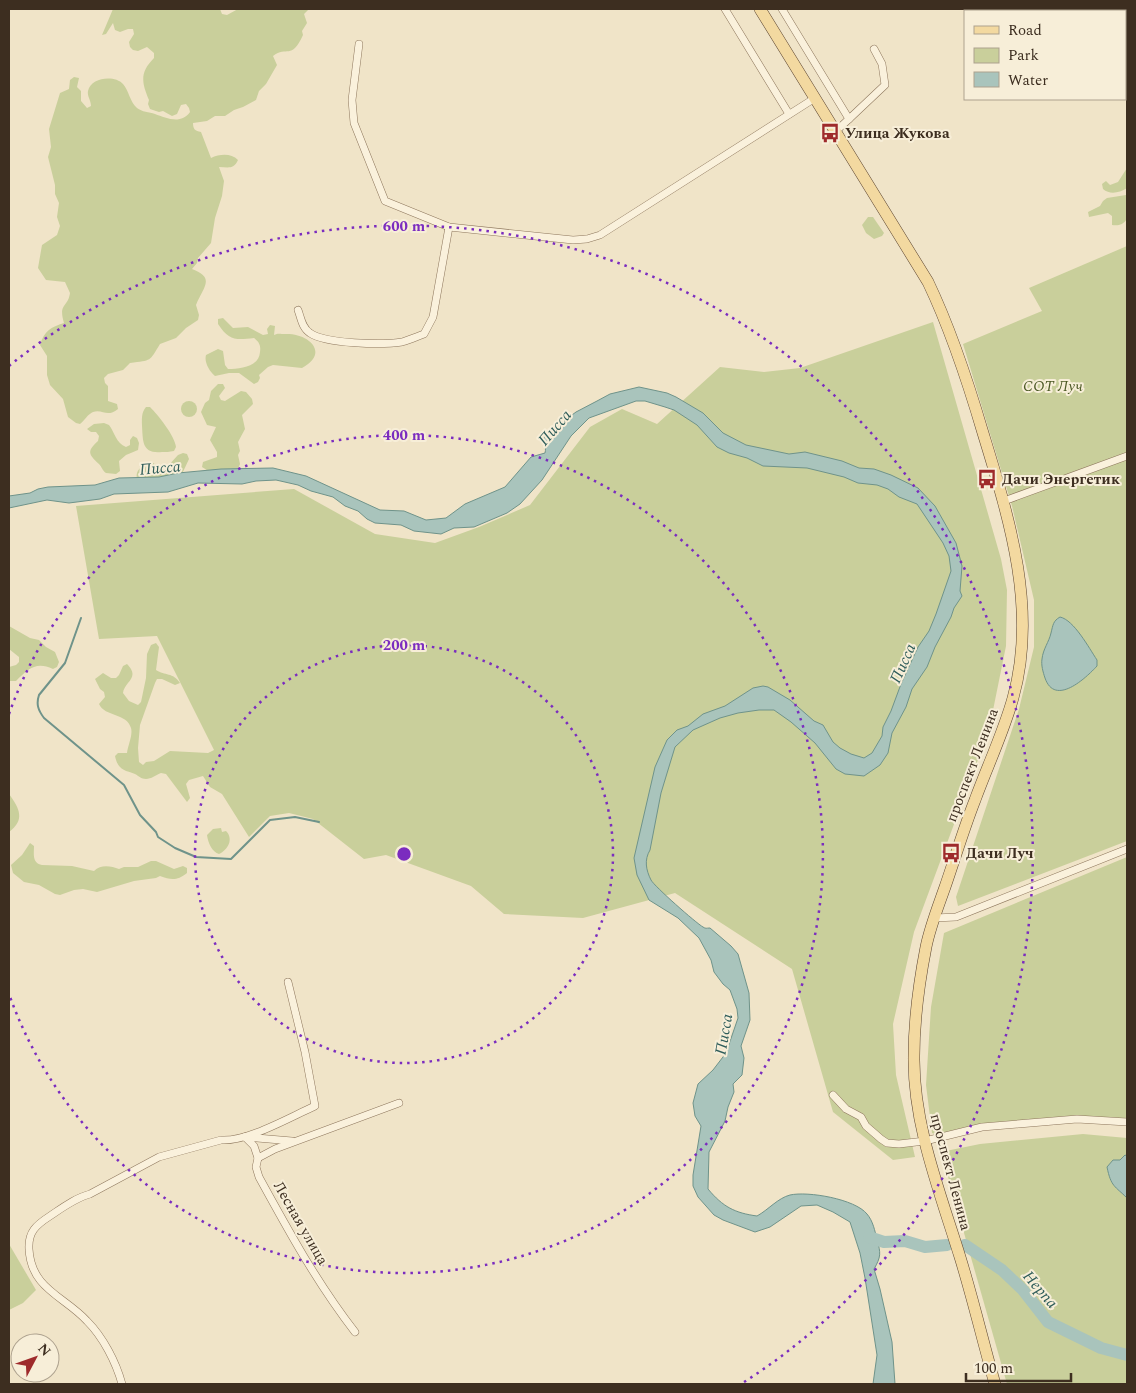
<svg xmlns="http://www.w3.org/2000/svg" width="1136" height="1393" viewBox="0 0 1136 1393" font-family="Spectral,serif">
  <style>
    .green { fill: #c9cf9b }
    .water { fill: #a9c4bc; stroke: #6f938a }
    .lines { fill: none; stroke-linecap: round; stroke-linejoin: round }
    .stream { stroke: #6f938a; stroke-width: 2 }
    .river { stroke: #a9c4bc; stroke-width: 12 }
    .minor-casing { stroke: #8d765c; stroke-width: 8 }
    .primary-casing { stroke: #5b4430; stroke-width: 12 }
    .minor { stroke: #faf1dc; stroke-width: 7 }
    .primary { stroke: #f3d9a0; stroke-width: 11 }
    .ring { fill: none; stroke: #7b2cbf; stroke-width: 2.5; stroke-dasharray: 2.5 5 }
    .labels { text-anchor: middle; stroke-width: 4; stroke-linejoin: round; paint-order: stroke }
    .poi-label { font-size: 15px; font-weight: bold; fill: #3d2e20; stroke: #f7eed8; text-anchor: start }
    .park-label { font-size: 15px; font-style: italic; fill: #4d5a26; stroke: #f7eed8 }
    .street-label { font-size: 15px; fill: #3d2e20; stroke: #f7eed8 }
    .water-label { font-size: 16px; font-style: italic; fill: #2f5d5a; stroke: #f7eed8 }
    .centre { fill: #7b2cbf; stroke: #f7eed8; stroke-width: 2.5 }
    .ring-label { font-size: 15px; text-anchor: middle; font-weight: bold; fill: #7b2cbf; stroke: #f7eed8; stroke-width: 4; stroke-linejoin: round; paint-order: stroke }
  </style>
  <rect width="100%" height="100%" fill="#f0e4c8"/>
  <g class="green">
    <path d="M113,9H220L222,14L227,15L238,9H309L304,14L307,23L302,31L303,35C291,61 287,45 273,56L277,65L266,84L259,91L256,100L243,107L234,110L225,116H215L207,121L193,123C193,129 195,131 201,132L211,158C220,154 231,153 238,160C234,170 227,167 219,167L224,181L222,196L215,218L211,243L198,258L197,263L192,269C216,278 203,287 196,305L199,315L198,320L186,328L176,338L160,344C149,362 152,360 130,363L123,370L108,374L104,378L105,383L108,386V401L117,404L118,409C107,418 103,409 93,412C88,414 85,420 80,424L76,423L68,417L63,399L50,385L47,375V356L40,345C44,331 51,327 64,323C58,303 68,308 70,293L65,282L46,280L38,268L42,245L57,235L60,226L57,217L59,203L55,194V185L48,157L51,147L49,129L60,93L69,89L70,80L74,77L79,78L77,87L81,91V101L87,108L91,106C91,100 87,96 88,91C91,77 115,75 123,84C129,91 130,102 137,108C142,112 149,112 155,114C166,118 181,125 190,112L189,108L186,104L181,105L177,114L172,116L163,111L159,112L150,109L148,104L149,100C142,83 139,73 154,58V53L147,47L138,51L133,50L130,47L129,42L134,34L133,29H128L120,32L115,30L113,23L106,34L102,35Z"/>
    <path d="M1127,168V188C1119,193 1110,195 1103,189L1102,184L1106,181L1110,185L1118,182Z"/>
    <path d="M1126,195H1127V219C1123,225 1118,226 1112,225V216L1108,213L1089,217L1088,212L1100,206L1103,201L1107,198Z"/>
    <polygon points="868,217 873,217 884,233 882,236 874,239 866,233 862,225"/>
    <polygon points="1127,246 1127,841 958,906 956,897 1019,709 1034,647 1034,600 1012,506 963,344 1042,311 1029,288"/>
    <path d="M223,318L233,328L248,327L263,335L268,334L267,329L270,325L275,326L274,335C278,333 280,334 285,334C309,333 330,353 302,368L273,365L268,367L259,375L260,378L258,382L254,384L239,373H229L215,376C209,371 204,362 206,355L218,349L223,351L225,365L228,369C240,369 259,367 260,352C261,345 259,342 254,338C236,340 229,341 218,324V319Z"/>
    <path d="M933,322L1001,559L1007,590L1006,646L989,730L914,932L893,1024L896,1075L915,1157L893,1160L833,1112L792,969L675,893L583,918L504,914L471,886L386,855L364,859L313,819L289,813L270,816L249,837L222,794L210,787L203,776L189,780L186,784L190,798L187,802L166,774L161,773C156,775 151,779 146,779C141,779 139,776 135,774C124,770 118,770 115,756L118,753H127C128,745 133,735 131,728C127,713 105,717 99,704L105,697L104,692L100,689L95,679L103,673L111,678H116L119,675L123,666L127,664C141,678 124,682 123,693L129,701L138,705L141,702L146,678L147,654L151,645L156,643L159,647L156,670C165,676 173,672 180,683L175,685L162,679H157L155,683L140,725L138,748L139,762L143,765L146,762L154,761L170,751L208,753L214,750L157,636L99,639L76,506L294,489L375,534L435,543L479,527L530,505L590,427L622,409L657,424L720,367L764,372L800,368Z"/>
    <polygon points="218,384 223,384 225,388 219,396 221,400 225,401 241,391 246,392 252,399 253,404 242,415 245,429 238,442 240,451 238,455 240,464 238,469 210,472 202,467 203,462 217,457 217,452 210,440 216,427 207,425 201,412 205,403 209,400 211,391"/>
    <circle cx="189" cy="409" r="8"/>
    <path d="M146,407H150C158,415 175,436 176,447L174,451C169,452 166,452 162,452C142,454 143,442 142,426C142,419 141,413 146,407Z"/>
    <path d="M104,423L109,425C115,433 116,443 126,447L130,445V440L133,436L137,438L139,443L138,450L126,455L119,461L120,471L116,474L106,473C102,470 102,467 99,464C88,454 87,451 98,441L99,436L96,432H91L87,429L94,424Z"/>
    <path d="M183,453L187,454L189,459L182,474L138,481C133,471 143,464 152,462L156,465L159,473C160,467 163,466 168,466L178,455Z"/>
    <path d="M9,626L30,638L39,640L46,647L55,652L59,662L57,667L53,669C36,661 28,669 16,681H9V667L16,665L19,662V657L9,649Z"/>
    <path d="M9,794C20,809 25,820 9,832Z"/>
    <path d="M221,828L222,832L226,831C234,839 228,850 219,854C212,852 208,843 207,835L213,829Z"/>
    <path d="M30,843L34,846C34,854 32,863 42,865L72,866L94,871C101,864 111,866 119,869L124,867H138L151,861H156L174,869L183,866L187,868V873C177,881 171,880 160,876L156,878L134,881L97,892L83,889L74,890L60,895L55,894L39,885L24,882L13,873L11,865L22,855Z"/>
    <polygon points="1127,857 1127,1118 1060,1117 943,1137 932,1133 926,1085 931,1007 944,933"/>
    <polygon points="1083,1134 1127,1138 1127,1384 1007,1384 941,1152 980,1144"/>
    <polygon points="9,1244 36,1290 23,1303 9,1310"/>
  </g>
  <g class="water">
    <path d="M639,387L667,393L676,397L703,413L723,433L746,445L789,454L805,452L842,461L859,468L874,469L891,475L918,488L935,506L956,543L962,566L960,591L962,596L954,608L951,617L935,647L927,667L912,689L906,707L892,733L888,753L880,765L864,776L845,774L836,769L815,743L791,722L774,710H759L738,713L720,718L693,730L675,747L661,793L650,850C644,860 646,870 651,880C654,886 696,923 703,927C706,929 706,928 710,928L731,946L738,954L749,993L750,1020L741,1046L744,1058L742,1075L733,1084L734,1092L728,1107L725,1121L709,1152L708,1189C723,1207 735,1213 757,1216C768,1210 778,1198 790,1195C808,1191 855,1199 867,1214C873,1221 875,1231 877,1240C881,1253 881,1257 874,1269L880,1289L892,1342L895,1384H873L877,1355L865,1278L860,1253L850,1222L833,1212L817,1205L801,1206L770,1227L755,1232L723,1220L714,1215L698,1197L693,1186V1175L701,1126L695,1116L693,1103L698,1084L713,1070L726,1053L738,1018L737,1009L730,990L723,984L714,972L711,960L699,938L678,918L649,900L637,875L634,858L655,767L667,740L677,730L688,726L703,714L725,706L753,688L763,686L768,687L790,700L814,721L823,725L833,742L840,748L851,754L864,758L872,753L882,736L883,727L891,711L901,684L918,647L929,631L936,614L951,571L949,556L943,543L917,504L899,497L888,489L877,485L858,483L844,477L807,468L763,466L747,458L729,453L717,447L697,425L674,410L665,407L645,401H636L589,418L571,436L542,480L520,504L507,513L474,527L454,528L441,534L414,531L401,525L375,523L367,519L358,511L345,506L333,497L311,491L298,485L276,480L256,481L242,484L198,483L168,492L114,494L100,499L69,503L47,500L9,508V496L30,493L38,489L48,487L95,485L119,478L159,477L178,473L221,469L273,468L306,476L380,510L404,511L426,520L446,518L465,504L505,487L531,457L545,453C547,446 542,441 545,435L576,412L597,401L610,394Z"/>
    <path d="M1060,617C1074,620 1089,648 1097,660V666C1086,678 1055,707 1045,678C1043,672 1041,665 1042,659C1043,649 1049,642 1051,633C1053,625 1053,621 1060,617Z"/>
    <path d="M1125,1155L1127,1156V1198C1115,1186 1111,1187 1107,1167L1113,1160H1120Z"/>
  </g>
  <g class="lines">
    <path class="stream" d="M81,618L65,663L39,695C36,704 38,710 44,718L124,785L140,815L156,832L158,837L175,848L196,857L231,859L270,820L295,817L319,822"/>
    <g class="river">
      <polyline points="869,1237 884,1242 905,1241 925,1247 947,1245"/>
      <polyline points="965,1245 1002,1270 1023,1290 1048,1322 1101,1348 1127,1355"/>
    </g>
    <defs>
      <g id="minor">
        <polyline points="725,9 789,114"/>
        <polyline points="782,9 849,119 836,131"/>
        <polyline points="359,44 352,100 354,123 385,201 449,227 573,240 587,239 600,235 815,98"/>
        <polyline points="849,119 885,85 882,64 874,49"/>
        <path d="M298,310C301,318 302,328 310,333C326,344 382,345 402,342C409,340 416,337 424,334L433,317L449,227"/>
        <polyline points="1004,501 1127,456"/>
        <polyline points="935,918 956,917 1127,849"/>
        <polyline points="833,1095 846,1109 861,1117 866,1126 881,1139 887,1143 899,1144 925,1141 982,1127 1077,1119 1127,1122"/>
        <polyline points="245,1137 292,1141"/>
        <polyline points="245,1137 254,1146 258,1158"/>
        <path d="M355,1332C317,1283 288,1230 259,1177L256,1167L258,1158L275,1149L399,1103"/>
        <path d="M122,1384C116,1362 103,1337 87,1321C64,1296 31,1289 29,1249C28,1232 36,1225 50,1216C62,1208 75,1198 90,1194L159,1157L221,1140C247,1142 290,1117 315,1106L305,1052L288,982"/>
      </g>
      <path id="primary" d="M760,9L928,282C951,330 968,382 983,433C1009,518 1038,609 1013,698C1004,731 987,767 975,800C964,828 955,858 945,887C938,907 930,927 926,947C919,983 914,1019 914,1056C913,1125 940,1192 960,1257C973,1299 983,1342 995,1384"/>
    </defs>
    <use href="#minor" class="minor-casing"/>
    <use href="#primary" class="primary-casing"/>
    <use href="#minor" class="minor"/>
    <use href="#primary" class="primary"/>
  </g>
  <g class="ring">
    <circle cx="404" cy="854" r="209"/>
    <path d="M9 714A419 419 0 1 1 9 994"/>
    <path d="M9 366A628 628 0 1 1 741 1384"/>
  </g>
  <defs>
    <symbol id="bus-bare" viewBox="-9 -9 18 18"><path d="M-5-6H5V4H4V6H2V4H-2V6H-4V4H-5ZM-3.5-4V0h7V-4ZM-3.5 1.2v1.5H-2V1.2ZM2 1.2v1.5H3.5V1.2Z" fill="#9e2a2b" stroke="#f7eed8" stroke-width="2.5" paint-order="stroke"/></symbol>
  </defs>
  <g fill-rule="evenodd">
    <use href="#bus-bare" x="816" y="119" width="28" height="28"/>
    <use href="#bus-bare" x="973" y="465" width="28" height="28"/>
    <use href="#bus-bare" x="937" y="839" width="28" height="28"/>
  </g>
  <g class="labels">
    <g class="poi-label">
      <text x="845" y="138">Улица Жукова</text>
      <text x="1002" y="484">Дачи Энергетик</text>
      <text x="966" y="858">Дачи Луч</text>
    </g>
    <g class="park-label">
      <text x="1053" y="391">СОТ Луч</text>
    </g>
    <g class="street-label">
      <text transform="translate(972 765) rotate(-69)" y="5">проспект Ленина</text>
      <text transform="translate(951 1172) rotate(75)" y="5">проспект Ленина</text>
      <text transform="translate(301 1223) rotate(60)" y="5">Лесная улица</text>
    </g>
    <g class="water-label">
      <text transform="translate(554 427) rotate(-49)" y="6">Писса</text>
      <text transform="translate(160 467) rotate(-5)" y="6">Писса</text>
      <text transform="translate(902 663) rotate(-66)" y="6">Писса</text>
      <text transform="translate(723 1034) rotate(-80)" y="6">Писса</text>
      <text transform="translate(1041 1289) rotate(49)" y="6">Нерпа</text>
    </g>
  </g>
  <circle cx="404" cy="854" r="8" class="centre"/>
  <g class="ring-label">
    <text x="404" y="231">600 m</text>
    <text x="404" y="440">400 m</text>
    <text x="404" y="650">200 m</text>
  </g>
  <rect width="1136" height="1393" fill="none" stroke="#3d2e20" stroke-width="20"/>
  <rect x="964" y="10" width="162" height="90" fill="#f7eed8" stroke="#ada18e"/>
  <rect x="974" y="26" width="25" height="8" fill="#f3d9a0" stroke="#ada18e"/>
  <text x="1008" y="35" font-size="15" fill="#3d2e20">Road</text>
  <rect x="974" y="48" width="25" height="15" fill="#c9cf9b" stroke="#ada18e"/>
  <text x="1008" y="60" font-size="15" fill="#3d2e20">Park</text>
  <rect x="974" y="72" width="25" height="15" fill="#a9c4bc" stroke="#ada18e"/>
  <text x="1008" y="85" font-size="15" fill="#3d2e20">Water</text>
  <g transform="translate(35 1358) rotate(49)"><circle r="24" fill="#f7eed8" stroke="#ada18e"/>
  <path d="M0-4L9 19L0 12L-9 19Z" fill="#9e2a2b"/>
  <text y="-8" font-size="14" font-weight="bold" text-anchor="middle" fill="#3d2e20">N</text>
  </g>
  <path d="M966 1373v8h105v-8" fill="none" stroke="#3d2e20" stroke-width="2.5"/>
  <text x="974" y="1373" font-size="15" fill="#3d2e20" stroke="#f7eed8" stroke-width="4" paint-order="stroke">100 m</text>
</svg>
